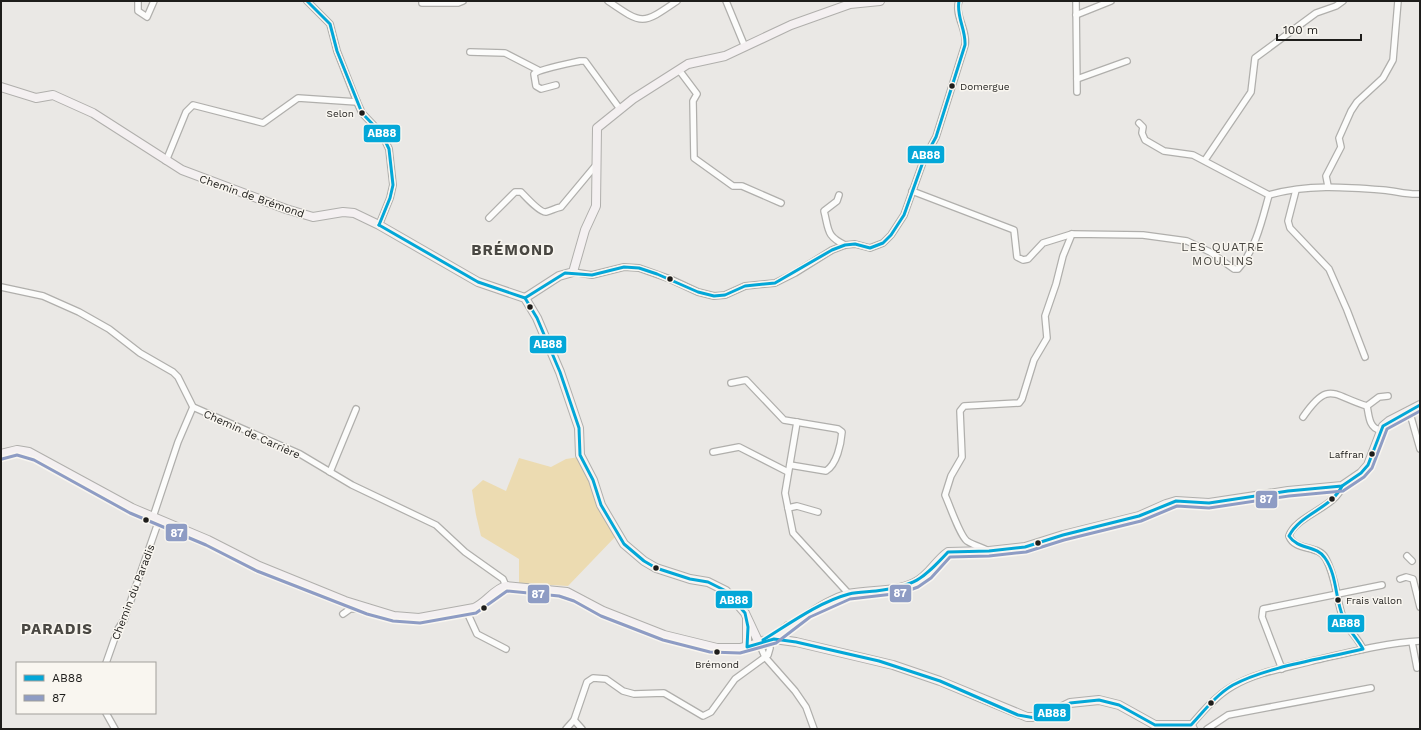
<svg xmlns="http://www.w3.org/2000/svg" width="1421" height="730" viewBox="0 0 1421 730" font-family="'Work Sans',sans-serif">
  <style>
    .green { fill: #ecdbb1 }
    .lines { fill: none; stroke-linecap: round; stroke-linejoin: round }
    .street-casing { stroke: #b0afac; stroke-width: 8 }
    .secondary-casing { stroke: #b0afac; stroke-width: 10 }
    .street { stroke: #fcfcfb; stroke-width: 5.5 }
    .secondary { stroke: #f4f0f1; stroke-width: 8 }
    .bus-1-casing { stroke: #f9f6f0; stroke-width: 6 }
    .bus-2-casing { stroke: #f9f6f0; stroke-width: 6 }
    .bus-1 { stroke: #03a7d8; stroke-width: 3 }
    .bus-2 { stroke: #8e9cc4; stroke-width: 3 }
    .bus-dot { fill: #1e1d1b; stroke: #f9f6f0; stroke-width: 1.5 }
    .labels { text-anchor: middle; stroke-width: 3; stroke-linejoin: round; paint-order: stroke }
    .bus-label { font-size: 10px; fill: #1e1d1b; stroke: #f9f6f0; text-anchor: start }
    .street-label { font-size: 11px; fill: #1e1d1b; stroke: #f9f6f0 }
    .neighbourhood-label { font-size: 12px; letter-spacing: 1px; fill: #494742; stroke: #f9f6f0 }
    .district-label { font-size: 15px; font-weight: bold; letter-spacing: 1px; fill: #494742; stroke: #f9f6f0 }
    .line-badge { stroke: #f9f6f0; stroke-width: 1.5 }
    .badge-label { font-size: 11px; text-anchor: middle; font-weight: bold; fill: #fff }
  </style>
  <rect width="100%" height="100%" fill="#eae8e5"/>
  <polygon class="green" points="579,457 616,536 568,586 519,583 519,559 481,536 476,515 472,490 483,480 506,491 519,458 551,467 566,459"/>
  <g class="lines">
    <defs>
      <g id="street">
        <polyline points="138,1 138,11 147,17 154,1"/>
        <polyline points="307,1 330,24 337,51 357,102 362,113 382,134 389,149 393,185 390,198 379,225"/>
        <path d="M608,1C643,25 642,25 677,1"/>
        <polyline points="726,1 745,47"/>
        <polyline points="1076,1 1077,92"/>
        <polyline points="422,3 458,3 463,1"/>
        <polyline points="1076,15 1111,1"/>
        <polyline points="470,52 505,53 538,70"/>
        <polyline points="679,70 697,94 693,101 694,158 733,186 742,186 781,203"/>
        <polyline points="1077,79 1127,61"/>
        <path d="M556,85L541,89L536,86L534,74C539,69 571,63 580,61H585L620,109"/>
        <polyline points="1139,123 1143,127 1142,133 1145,140 1164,151 1193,155 1269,195"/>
        <polyline points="1205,160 1251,92 1255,58 1316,13 1336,6 1343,1"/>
        <polyline points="166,161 186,112 193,105 263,123 298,98 357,102"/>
        <polyline points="1328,186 1326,176 1341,147 1339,138 1351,111 1357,102 1383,78 1393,60 1398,1"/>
        <polyline points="1296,190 1288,221 1290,228 1329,269 1347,310 1365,357"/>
        <path d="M912,191L1014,230L1017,257L1023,260L1028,259L1043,243L1072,234L1143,235L1187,241L1210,252L1234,269H1238C1256,249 1262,220 1269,195"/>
        <path d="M839,195L837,201L824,211C829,230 826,236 845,245"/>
        <path d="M1269,195C1307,184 1345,187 1383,190C1396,191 1407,195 1420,194"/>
        <path d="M489,218L515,192H521C525,196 540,213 546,212C551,211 555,208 561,207L596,165"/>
        <path d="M573,272L592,275L624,267L639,268L670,279L698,292L714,296L725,295L745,286L775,283L795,273L832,250L845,245L855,244L870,248L883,243L891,235L904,215L924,159L936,137L965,45C968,31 954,15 959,1"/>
        <polyline points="1,287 43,296 79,312 109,329 140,353 173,372 178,377 193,407 300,454 352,485 436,525 465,552 503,579 506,586"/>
        <path d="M731,383L746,380L784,420L838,429L842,432C841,444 837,464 826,471L790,465"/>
        <polyline points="1409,410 1420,449"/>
        <path d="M1303,417C1329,379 1333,396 1367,406"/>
        <polyline points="797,422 785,493 793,533 849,594"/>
        <path d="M1380,430C1369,428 1369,416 1367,406L1379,397L1388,396"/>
        <polyline points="713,452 739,447 788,472"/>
        <polyline points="330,472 356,409"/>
        <path d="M1342,486C1337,507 1295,516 1289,536C1295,552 1319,544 1326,559C1336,577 1336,599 1343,618C1348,630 1358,638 1363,649"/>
        <polyline points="788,508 797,506 818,512"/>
        <polyline points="153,517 178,442 193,407"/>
        <path d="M987,550C981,547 973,545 967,541C960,536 950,506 945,495L951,476L962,457L960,411L964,406L1019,403L1022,399L1034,360L1047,338L1045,316L1056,284L1063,256L1072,234"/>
        <polyline points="1407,556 1412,561"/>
        <polyline points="1400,579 1406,577 1413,579 1420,607"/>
        <polyline points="466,610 477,634 506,649"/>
        <polyline points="343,614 350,609 361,608"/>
        <polyline points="1412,642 1417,668"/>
        <polyline points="759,643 765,657 795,691 806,707 814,729"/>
        <polyline points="106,663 118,629 124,620 159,520"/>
        <polyline points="1282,669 1262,617 1263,609 1382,585"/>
        <polyline points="106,713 115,729"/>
        <polyline points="574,720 582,729"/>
        <path d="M1191,725C1203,711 1217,695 1233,686C1257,672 1285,668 1312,661C1347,653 1384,643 1420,641"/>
        <polyline points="566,729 574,720 587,682 593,678 606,679 623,691 634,694 664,693 703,716 711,712 735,679 768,655 770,648 763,640"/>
        <polyline points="1207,729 1228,715 1371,688"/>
      </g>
      <g id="secondary">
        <polyline points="1,87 36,98 53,95 93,113 182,170 286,209 313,217 343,212 354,213 379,225 478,282 525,298 537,318 560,372 579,428 580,455 593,480 601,505 624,544 644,561 656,568 690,579 708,582 726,591 745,613 759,643"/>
        <polyline points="525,298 559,276 573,272 585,230 596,206 597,128 633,99 688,64 725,56 791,25 850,4 880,1"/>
        <path d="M1,454L17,450L29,452L132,508L208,540L259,566L345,601L394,616L419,618L474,608C486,603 494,589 506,586L567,592L603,611L664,635L717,648H740L774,639L788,626"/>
        <polyline points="747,620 747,647"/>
        <path d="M784,629C806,618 824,601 848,594C870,589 894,593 914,583C929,576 935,561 948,552L989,551L1025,547L1063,535L1139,516L1166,504L1176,501L1209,503L1288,491L1342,486L1361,473L1368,465L1383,426L1389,421L1420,405"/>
        <polyline points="774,639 796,642 893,665 940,681 1027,717 1042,717 1070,703 1099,700 1119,705 1155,725 1191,725 1193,729"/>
      </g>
    </defs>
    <use href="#street" class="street-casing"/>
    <use href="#secondary" class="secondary-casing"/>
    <use href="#street" class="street"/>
    <use href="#secondary" class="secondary"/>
    <defs>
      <g id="bus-1">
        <polyline points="307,1 330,24 337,51 362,113 382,134 389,149 393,185 390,198 379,225"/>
        <path d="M379,225L478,282L525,298L537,318L560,372L579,428L580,455L593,480L601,505L624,544L644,561L656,568L690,579L708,582L726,591L745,613L748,627L747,647L774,639L796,642L879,661L940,681L1018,715L1035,718L1048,715L1070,703L1099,700L1119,705L1155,725H1191C1204,711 1217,694 1233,685C1269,666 1323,659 1363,649C1357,638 1347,629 1343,617C1335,598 1337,575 1325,558C1317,545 1298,550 1289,536C1301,513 1331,509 1342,486"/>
        <path d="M525,298L565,273L592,275L624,267L639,268L657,274L698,292L714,296L725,295L745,286L775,283L832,250L845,245L855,244L870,248L883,243L891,235L904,215L924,159L936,137L965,45C966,30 956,16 959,1"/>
        <path d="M763,640C789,624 819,602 849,594C857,592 867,592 876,591C915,586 922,580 948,552L989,551L1025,547L1063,535L1139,516L1176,501L1209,503L1288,491L1342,486L1361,473L1368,465L1383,426L1420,405"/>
      </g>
      <polyline id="bus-2" points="2,459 17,455 34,460 130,513 206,545 257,571 367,614 393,621 420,623 476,613 507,591 559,596 574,601 601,616 663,640 710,652 740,653 776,643 810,617 850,599 902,593 918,587 931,578 950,557 989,556 1026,552 1064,540 1141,521 1177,506 1209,508 1289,496 1343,491 1364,477 1372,468 1387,429 1420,411"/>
    </defs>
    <use href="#bus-1" class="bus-1-casing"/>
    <use href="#bus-2" class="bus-2-casing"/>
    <use href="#bus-1" class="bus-1"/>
    <use href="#bus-2" class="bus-2"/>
  </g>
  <g class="bus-dot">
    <circle cx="952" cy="86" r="3.5"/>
    <circle cx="362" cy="113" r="3.5"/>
    <circle cx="670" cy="279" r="3.5"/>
    <circle cx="530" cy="307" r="3.5"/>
    <circle cx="1372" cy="454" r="3.5"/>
    <circle cx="1332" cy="499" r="3.5"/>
    <circle cx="146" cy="520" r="3.5"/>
    <circle cx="1038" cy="543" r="3.5"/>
    <circle cx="656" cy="568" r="3.5"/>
    <circle cx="1338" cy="600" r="3.5"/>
    <circle cx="484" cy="608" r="3.5"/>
    <circle cx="717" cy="652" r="3.5"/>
    <circle cx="1211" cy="703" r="3.5"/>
  </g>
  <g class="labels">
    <g class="bus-label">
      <text x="960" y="90">Domergue</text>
      <text x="354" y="117" text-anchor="end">Selon</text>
      <text x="1364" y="458" text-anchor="end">Laffran</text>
      <text x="1346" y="604">Frais Vallon</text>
      <text x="717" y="668" text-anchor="middle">Brémond</text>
    </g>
    <g class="street-label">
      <text transform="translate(252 196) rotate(19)" y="4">Chemin de Brémond</text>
      <text transform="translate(252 434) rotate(24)" y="4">Chemin de Carrière</text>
      <text transform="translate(133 592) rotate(-69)" y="4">Chemin du Paradis</text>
    </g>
    <g class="neighbourhood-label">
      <text x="1223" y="251">LES QUATRE<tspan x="1223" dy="14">MOULINS</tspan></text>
    </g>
    <g class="district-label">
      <text x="513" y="255">BRÉMOND</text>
      <text x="57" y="634">PARADIS</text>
    </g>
  </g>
  <g class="line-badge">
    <rect x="363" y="124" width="38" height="19" rx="4" fill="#03a7d8"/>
    <rect x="907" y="145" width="38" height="19" rx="4" fill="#03a7d8"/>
    <rect x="529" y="335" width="38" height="19" rx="4" fill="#03a7d8"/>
    <rect x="1255" y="490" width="23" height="19" rx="4" fill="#8e9cc4"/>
    <rect x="165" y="523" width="23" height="19" rx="4" fill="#8e9cc4"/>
    <rect x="889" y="584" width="23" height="19" rx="4" fill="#8e9cc4"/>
    <rect x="527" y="584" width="23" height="20" rx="4" fill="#8e9cc4"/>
    <rect x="715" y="590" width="38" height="19" rx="4" fill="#03a7d8"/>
    <rect x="1327" y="614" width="38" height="19" rx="4" fill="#03a7d8"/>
    <rect x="1033" y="703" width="38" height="19" rx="4" fill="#03a7d8"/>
  </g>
  <g class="badge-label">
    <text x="382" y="137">AB88</text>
    <text x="926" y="159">AB88</text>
    <text x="548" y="348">AB88</text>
    <text x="1266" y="503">87</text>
    <text x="177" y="537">87</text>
    <text x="900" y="597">87</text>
    <text x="538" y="598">87</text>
    <text x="734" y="604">AB88</text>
    <text x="1346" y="627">AB88</text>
    <text x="1052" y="717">AB88</text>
  </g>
  <rect width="1421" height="730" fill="none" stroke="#1e1d1b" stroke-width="4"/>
  <rect x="16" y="662" width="140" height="52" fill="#f9f6f0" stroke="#a19f9b"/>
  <rect x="24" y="675" width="20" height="6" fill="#03a7d8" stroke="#a19f9b"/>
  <text x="52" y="682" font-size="12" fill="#1e1d1b">AB88</text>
  <rect x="24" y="695" width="20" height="6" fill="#8e9cc4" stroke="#a19f9b"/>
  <text x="52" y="702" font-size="12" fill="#1e1d1b">87</text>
  <path d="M1277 34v6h84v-6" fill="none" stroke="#1e1d1b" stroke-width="2"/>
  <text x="1283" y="34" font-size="12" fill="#1e1d1b" stroke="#f9f6f0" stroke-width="3" paint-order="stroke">100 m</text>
</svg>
